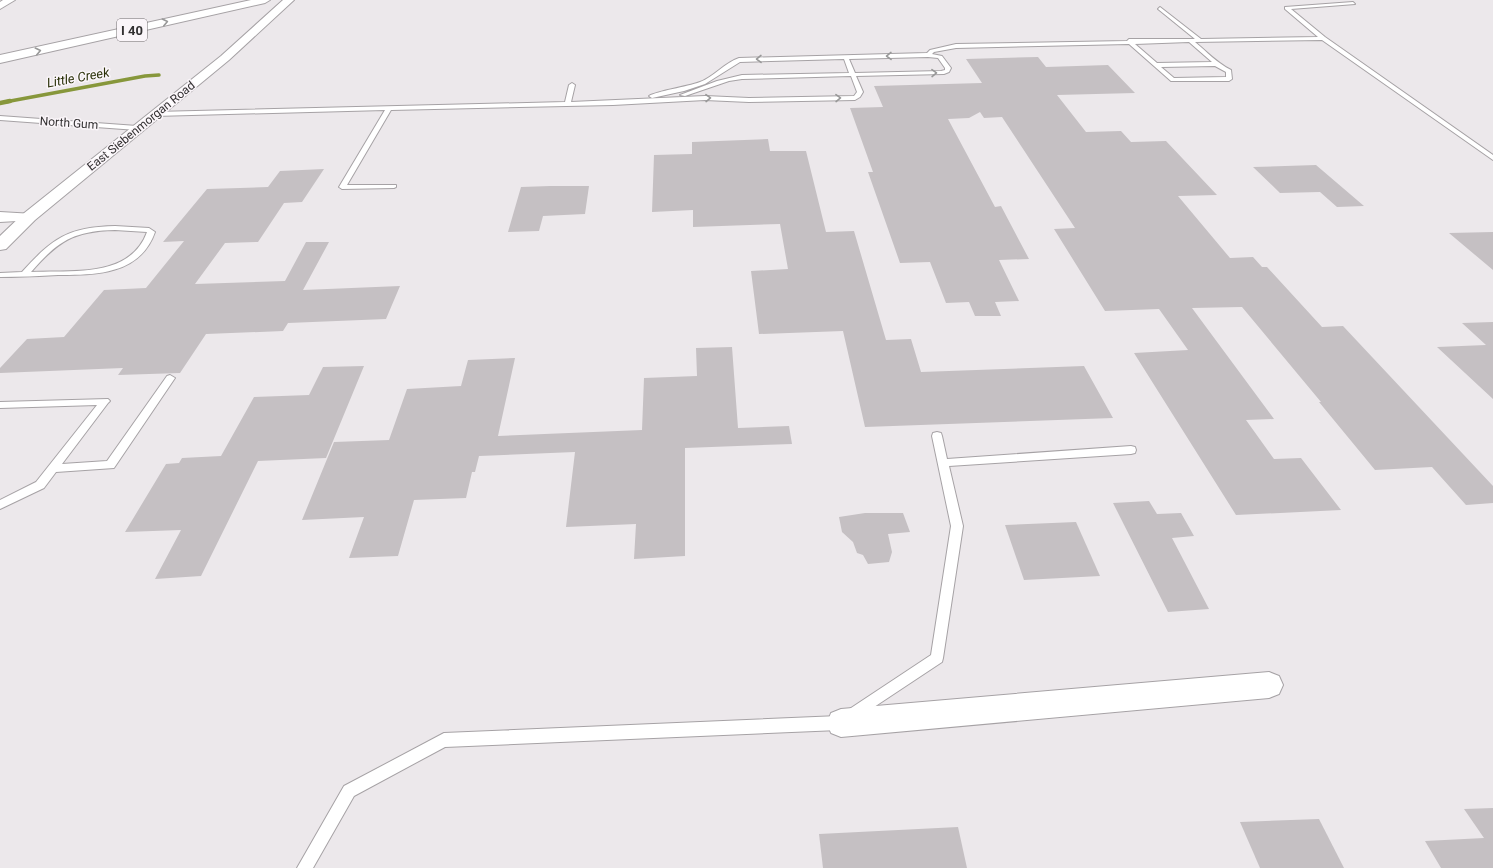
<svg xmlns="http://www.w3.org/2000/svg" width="1493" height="868" viewBox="0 0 1493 868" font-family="Roboto,sans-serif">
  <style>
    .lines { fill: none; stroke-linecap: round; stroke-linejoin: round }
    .stream-far1 { stroke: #87973b; stroke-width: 3.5 }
    .stream { stroke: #87973b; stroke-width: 4.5 }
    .building { fill: #c5c0c3 }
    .service-casing { stroke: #a6a2a5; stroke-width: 2 }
    .minor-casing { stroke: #a6a2a5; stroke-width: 2 }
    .tertiary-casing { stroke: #a6a2a5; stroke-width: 2 }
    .motorway-casing { stroke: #a6a2a5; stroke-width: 2 }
    .service { fill: #fff; fill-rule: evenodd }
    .minor { fill: #fff; fill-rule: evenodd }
    .tertiary { fill: #fff; fill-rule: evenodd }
    .motorway { fill: #fff; fill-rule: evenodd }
    .oneway { stroke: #989898 }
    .labels { text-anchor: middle; stroke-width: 3; stroke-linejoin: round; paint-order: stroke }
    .far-street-label { font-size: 12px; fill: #323031; stroke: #faf5f9 }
    .shield { fill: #faf5f9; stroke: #6e6b6d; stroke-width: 1 }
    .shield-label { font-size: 13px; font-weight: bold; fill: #323031 }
    .far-water-label { font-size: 13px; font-style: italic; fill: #293008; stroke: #faf5f9 }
  </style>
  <rect width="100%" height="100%" fill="#ece8eb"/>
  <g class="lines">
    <polyline class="stream-far1" points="5,102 145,76 159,75"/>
    <polyline class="stream" points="0,103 10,101"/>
  </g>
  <g class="building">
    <polygon points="1038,57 1046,67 1108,65 1135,93 1057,95 1086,132 1121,131 1131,142 1166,141 1217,195 1178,196 1230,258 1253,257 1262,267 1267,267 1322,327 1343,326 1493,486 1493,503 1466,505 1432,467 1375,470 1319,402 1321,402 1242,307 1192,308 1274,419 1246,420 1274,459 1301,458 1341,510 1236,515 1134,353 1188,350 1159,309 1105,311 1054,229 1075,228 1002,117 984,118 980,112 969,118 948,119 995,207 1001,206 1029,259 999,260 1019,301 995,302 1001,316 975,316 969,302 946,303 930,262 900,263 868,172 873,172 850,108 883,107 874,86 982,83 966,59"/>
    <polygon points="768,139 770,151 806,151 826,232 854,231 886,340 911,339 921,372 1084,366 1113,418 865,427 843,331 759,334 751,271 788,269 780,224 693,227 693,210 652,212 654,155 692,154 692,142"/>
    <polygon points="1316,165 1364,206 1337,207 1320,192 1280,193 1253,167"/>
    <polygon points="324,169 302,202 284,203 258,242 225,243 195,284 285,281 306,242 329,242 303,290 400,286 386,319 288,323 283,331 206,334 180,373 118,375 123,368 0,373 0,368 27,339 64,337 104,290 146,288 184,241 163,242 207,189 268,187 280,171"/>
    <polygon points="550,186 589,186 585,214 543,216 539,231 508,232 521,187"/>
    <polygon points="1493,232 1493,270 1449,233"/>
    <polygon points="1493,322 1493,399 1437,347 1486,345 1462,323"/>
    <polygon points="732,347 738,428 789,426 792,444 685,448 685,556 634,559 636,524 566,527 575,452 479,456 475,472 472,472 466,498 414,500 398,556 349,558 364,517 302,520 334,442 389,440 407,389 461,386 468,360 515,358 498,436 642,430 644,378 697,376 696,348"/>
    <polygon points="364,366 326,458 258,461 201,576 155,579 181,530 125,532 166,464 179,463 182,458 221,456 254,397 309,395 323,367"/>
    <polygon points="1149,501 1157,514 1181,513 1194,536 1172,538 1209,609 1168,612 1113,503"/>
    <polygon points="865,513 903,513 910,532 888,534 892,552 889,562 868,564 863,555 857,553 853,542 842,532 839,517"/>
    <polygon points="1076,522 1100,576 1024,580 1005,525"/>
    <polygon points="1493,808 1493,868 1441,868 1425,841 1484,838 1464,809"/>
    <polygon points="1319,819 1344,868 1260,868 1240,822"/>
    <polygon points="958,827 967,868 823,868 819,834"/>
  </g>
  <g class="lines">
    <defs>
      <g id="service">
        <path d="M1353,2L1355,4L1291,9L1325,37L1493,155V160L1322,40L1195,42C1207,52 1217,63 1231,70L1232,79L1229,81H1171L1129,44L956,48L934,52L932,54L942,56L951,68L949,72L944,74L856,76L863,92L860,97L855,100L749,102L705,100L613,105L391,110L347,185H396V187L394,188L342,189L339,187L385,110L155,116L152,114L155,112L565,102L569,85L572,83L575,85L571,102L705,96L749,98L854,96L857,92L851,76L742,79L729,81L685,96L680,95L717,81L742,75L849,73L844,59L740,62L705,84L684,91L652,98L649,96C657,91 687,87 700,82C714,77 724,63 739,58L927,53L930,50L956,44L1127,41L1129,39H1195L1158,9L1160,7L1201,39L1318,37L1285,9V7ZM1189,42L1212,62L1157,63L1135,44ZM928,57L938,58L945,68V70L941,71L855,73L849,59ZM1215,66L1226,72V77L1174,78L1161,67Z"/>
        <polygon points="0,116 137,126 140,128 137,130 0,120"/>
        <path d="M115,226L149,228L155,232C140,275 95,275 58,275C39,276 20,277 0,277V273L22,272C53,238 68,227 115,226ZM115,230L147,232C130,279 70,270 31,272C58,241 73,231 115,230Z"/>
        <polygon points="170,375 175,378 114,468 56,472 44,488 0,509 0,500 36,482 97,405 0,408 0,402 108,399 110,401 108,403 62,464 107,461 167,376"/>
        <polygon points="937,432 941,433 942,436 947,459 1131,446 1135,447 1136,450 1135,453 1131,454 949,466 963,526 943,658 942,662 853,721 848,720 846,715 848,710 931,655 951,526 932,436 933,433"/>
        <polygon points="839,716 844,718 846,723 844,728 839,730 445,747 354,796 313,868 297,868 344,786 444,733"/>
      </g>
      <g id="minor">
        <polygon points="3,0 15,0 0,9 0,2"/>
        <polygon points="0,212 34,214 37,217 34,220 0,222"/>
        <polygon points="1269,672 1279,676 1283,685 1279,694 1269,698 841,737 831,733 827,723 831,713 841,709"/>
      </g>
      <polygon id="tertiary" points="283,0 294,0 229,60 35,220 6,249 0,250 0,236 23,214 221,56"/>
      <polygon id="motorway" points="251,0 270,0 265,3 0,63 0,55"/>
    </defs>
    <use href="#service" class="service-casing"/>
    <use href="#minor" class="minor-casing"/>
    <use href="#tertiary" class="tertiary-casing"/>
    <use href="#motorway" class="motorway-casing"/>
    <use href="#service" class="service"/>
    <use href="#minor" class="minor"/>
    <use href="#tertiary" class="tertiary"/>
    <use href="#motorway" class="motorway"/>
  </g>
  <defs><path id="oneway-chevron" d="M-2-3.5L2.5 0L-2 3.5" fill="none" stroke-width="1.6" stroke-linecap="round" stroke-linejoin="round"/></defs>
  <g class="oneway">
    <use href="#oneway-chevron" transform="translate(165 22) rotate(-13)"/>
    <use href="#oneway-chevron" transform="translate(38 51) rotate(-13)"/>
    <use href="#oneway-chevron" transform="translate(889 56) rotate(179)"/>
    <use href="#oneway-chevron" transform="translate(759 59) rotate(179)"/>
    <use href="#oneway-chevron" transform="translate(934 73) rotate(-1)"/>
    <use href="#oneway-chevron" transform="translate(708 98) rotate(-1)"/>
    <use href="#oneway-chevron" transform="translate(838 98) rotate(-1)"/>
  </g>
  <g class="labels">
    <g class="far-street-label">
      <text transform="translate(69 123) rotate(4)" y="4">North Gum</text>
      <text transform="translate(141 126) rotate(-39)" y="4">East Siebenmorgan Road</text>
    </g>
    <rect class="shield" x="117" y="19" width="30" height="22" rx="3"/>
    <g class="shield-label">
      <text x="132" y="35">I 40</text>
    </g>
    <g class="far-water-label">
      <text transform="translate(78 77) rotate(-10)" y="5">Little Creek</text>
    </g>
  </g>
</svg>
